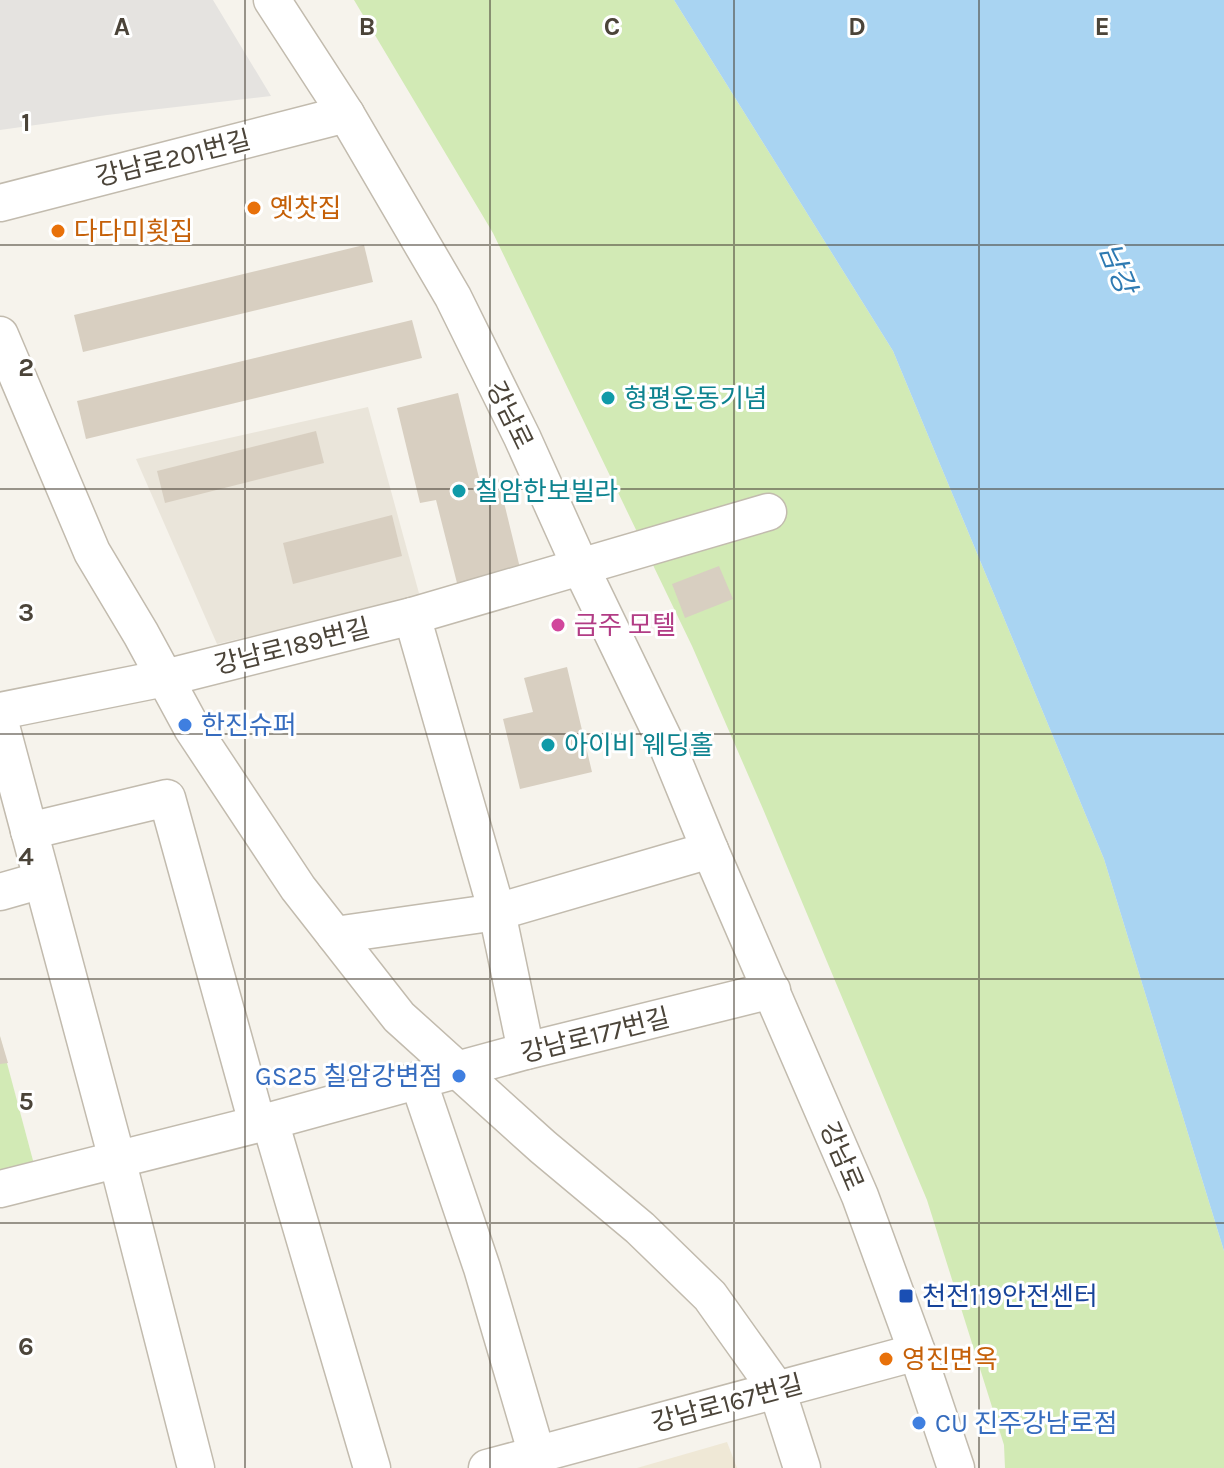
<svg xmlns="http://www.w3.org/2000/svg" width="1224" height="1468" viewBox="0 0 1224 1468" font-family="Karla,'Noto Sans KR',sans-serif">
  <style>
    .residential { fill: #eae5da }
    .education { fill: #efe8d6 }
    .green { fill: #d2eab5 }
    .parking { fill: #e5e3e0 }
    .water { fill: #a9d4f2 }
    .building { fill: #d8cfc1 }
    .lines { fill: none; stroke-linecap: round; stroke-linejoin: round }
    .minor-casing { stroke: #c2bbae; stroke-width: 39 }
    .minor { stroke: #fff; stroke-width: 36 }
    .grid { fill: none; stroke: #4b4439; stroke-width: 2; stroke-opacity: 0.55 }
    .food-dot { fill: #e8710a; stroke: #fff; stroke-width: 3 }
    .culture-dot { fill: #0f9aa8; stroke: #fff; stroke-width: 3 }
    .hotel-dot { fill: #d1479c; stroke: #fff; stroke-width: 3 }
    .shop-dot { fill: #3f7fe0; stroke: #fff; stroke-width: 3 }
    .transit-dot { fill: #1a4fb4; stroke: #fff; stroke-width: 3 }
    .labels { text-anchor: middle; stroke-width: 6; stroke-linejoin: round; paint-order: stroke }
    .street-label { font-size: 26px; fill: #4b4439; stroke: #fff }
    .food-label { font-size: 26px; fill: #c56008; stroke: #fff; text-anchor: start }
    .culture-label { font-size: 26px; fill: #0d838f; stroke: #fff; text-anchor: start }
    .hotel-label { font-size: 26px; fill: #b23c85; stroke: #fff; text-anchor: start }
    .shop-label { font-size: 26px; fill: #366cbe; stroke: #fff; text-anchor: start }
    .transit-label { font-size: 26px; fill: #164399; stroke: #fff; text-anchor: start }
    .water-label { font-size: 28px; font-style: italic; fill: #2e7ab2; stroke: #fff }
    .grid-label { font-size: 26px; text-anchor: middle; font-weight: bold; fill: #4b4439; stroke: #fff; stroke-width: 6; stroke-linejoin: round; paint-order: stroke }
  </style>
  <rect width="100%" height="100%" fill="#f6f3ec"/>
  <polygon class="residential" points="368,407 420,597 217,644 136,459"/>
  <polygon class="education" points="727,1442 737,1468 637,1468"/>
  <g class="green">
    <polygon points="354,0 674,0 893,351 1104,859 1224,1251 1224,1468 1005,1468 1004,1445 927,1200 763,809 692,646 493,233"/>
    <polygon points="0,1037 35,1168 0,1177"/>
  </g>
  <polygon class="parking" points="0,0 213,0 271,96 107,115 0,130"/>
  <polygon class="water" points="674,0 1224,0 1224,1251 1104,859 893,351"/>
  <g class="building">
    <polygon points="364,245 373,282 83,352 74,315"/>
    <polygon points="412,320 422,358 86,439 77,401"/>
    <polygon points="458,393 480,482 498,478 520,568 457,583 436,500 420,503 397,408"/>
    <polygon points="316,431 324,463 165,503 157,471"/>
    <polygon points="392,515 402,556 293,584 283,543"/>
    <polygon points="719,566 733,599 685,618 672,584"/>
    <polygon points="567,667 592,772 520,789 503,719 533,712 524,678"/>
    <polygon points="0,1036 8,1063 0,1064"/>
  </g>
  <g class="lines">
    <defs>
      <g id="minor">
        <polyline points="272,0 346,114 453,297 522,437 581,568 669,750 710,850 860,1196 917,1352 956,1468"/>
        <polyline points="0,203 346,114"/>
        <polyline points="0,335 92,552 141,634 192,728 298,888 399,1017 543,1147 640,1228 710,1296 777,1390 802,1468"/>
        <polyline points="412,616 497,912 526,1051"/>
        <polyline points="0,711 165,678 412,616 768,512"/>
        <polyline points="0,722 117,1159 196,1468"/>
        <polyline points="29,831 167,798 257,1123"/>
        <polyline points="0,892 42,880"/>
        <polyline points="335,935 497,912 710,850"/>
        <polyline points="418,1080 482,1268 537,1455"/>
        <polyline points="270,1121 372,1468"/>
        <polyline points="0,1189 270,1121 526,1051 772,990"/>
        <polyline points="487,1468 917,1352"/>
      </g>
    </defs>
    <use href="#minor" class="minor-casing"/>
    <use href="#minor" class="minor"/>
  </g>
  <path class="grid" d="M245,0V1468M490,0V1468M734,0V1468M979,0V1468M0,245H1224M0,489H1224M0,734H1224M0,979H1224M0,1223H1224"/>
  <g class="food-dot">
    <circle cx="254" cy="208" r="8"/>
    <circle cx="58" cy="231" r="8"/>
    <circle cx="886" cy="1359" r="8"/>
  </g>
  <g class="culture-dot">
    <circle cx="608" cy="398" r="8"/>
    <circle cx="459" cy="491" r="8"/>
    <circle cx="548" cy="745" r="8"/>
  </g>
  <circle class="hotel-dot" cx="558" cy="625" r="8"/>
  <g class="shop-dot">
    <circle cx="185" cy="725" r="8"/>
    <circle cx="459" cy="1076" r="8"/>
    <circle cx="919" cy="1423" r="8"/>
  </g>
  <rect class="transit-dot" x="898" y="1288" width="16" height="16" rx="4"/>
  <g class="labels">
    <g class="street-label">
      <text transform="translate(173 158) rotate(-14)" y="9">강남로201번길</text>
      <text transform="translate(510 415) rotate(64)" y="9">강남로</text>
      <text transform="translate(292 646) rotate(-14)" y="9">강남로189번길</text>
      <text transform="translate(595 1035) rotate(-14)" y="9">강남로177번길</text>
      <text transform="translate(842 1156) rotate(67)" y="9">강남로</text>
      <text transform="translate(727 1403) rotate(-15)" y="9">강남로167번길</text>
    </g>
    <g class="food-label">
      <text x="270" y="217">옛찻집</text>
      <text x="74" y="240">다다미횟집</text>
      <text x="902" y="1368">영진면옥</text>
    </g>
    <g class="culture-label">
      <text x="624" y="407">형평운동기념</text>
      <text x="475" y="500">칠암한보빌라</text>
      <text x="564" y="754">아이비 웨딩홀</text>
    </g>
    <g class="hotel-label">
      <text x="574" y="634">금주 모텔</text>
    </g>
    <g class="shop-label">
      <text x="201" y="734">한진슈퍼</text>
      <text x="443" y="1085" text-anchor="end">GS25 칠암강변점</text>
      <text x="935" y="1432">CU 진주강남로점</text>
    </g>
    <g class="transit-label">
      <text x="922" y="1305">천전119안전센터</text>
    </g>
    <g class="water-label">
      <text transform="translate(1118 268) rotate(68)" y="10">남강</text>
    </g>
  </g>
  <g class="grid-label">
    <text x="122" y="35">A</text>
    <text x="367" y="35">B</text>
    <text x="612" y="35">C</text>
    <text x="857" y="35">D</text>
    <text x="1102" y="35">E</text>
    <text x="26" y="131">1</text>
    <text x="26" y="376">2</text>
    <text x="26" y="621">3</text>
    <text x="26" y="865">4</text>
    <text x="26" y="1110">5</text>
    <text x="26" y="1355">6</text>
  </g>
</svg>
